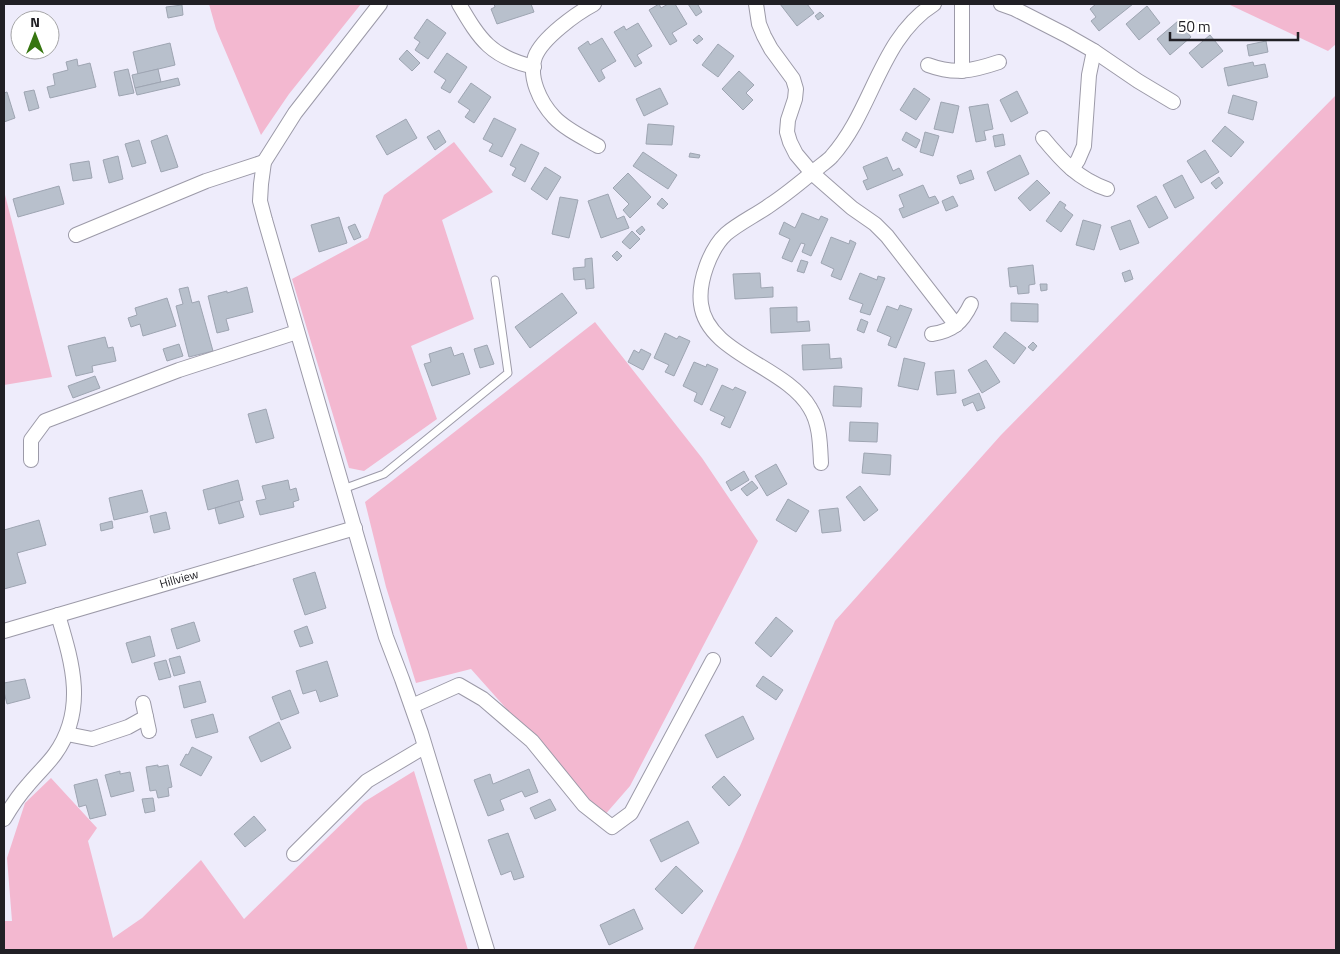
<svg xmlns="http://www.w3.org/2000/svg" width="1340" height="954" viewBox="0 0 1340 954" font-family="'Titillium Web',sans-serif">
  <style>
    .green { fill: #f3b8d0 }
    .building { fill: #b8c0cc; stroke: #9ea5b2 }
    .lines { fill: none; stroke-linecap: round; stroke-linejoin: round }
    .lane-casing { stroke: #9c9aa8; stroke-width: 9 }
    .street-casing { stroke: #9c9aa8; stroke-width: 16 }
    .lane { stroke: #fff; stroke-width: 7 }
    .street { stroke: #fff; stroke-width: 14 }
    .labels { text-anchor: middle; stroke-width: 4.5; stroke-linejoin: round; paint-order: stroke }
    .street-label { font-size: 12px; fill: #212025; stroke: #fff }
  </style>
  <rect width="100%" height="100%" fill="#eeecfb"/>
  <g class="green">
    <polygon points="209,4 361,4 289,94 261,135 216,29"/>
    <polygon points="1228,4 1336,4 1336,44 1328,51"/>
    <polygon points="1336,95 1336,950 693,950 740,846 835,621 1001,435"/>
    <polygon points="454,142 493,192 442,220 474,319 411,346 437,419 364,471 349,468 292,279 368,238 384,195"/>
    <polygon points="4,191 52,377 4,385"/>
    <polygon points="595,322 702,458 758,541 630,786 603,817 471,669 416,683 386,587 365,502"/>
    <polygon points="414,771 468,950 4,950 4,921 12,921 7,858 25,803 51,778 97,828 88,841 113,938 142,918 201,860 244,919 364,802"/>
  </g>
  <g class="building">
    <polygon points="494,4 531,4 534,12 497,24 491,9 495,7"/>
    <polygon points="659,4 661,8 668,4 675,4 687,24 672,33 677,41 670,45 649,10"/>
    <polygon points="688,4 699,4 698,5 702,12 696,16"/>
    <polygon points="780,4 807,4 814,13 797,26"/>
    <polygon points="1096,4 1133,4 1099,31 1091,21 1096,17 1090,9"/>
    <polygon points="182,5 183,15 168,18 166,7"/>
    <polygon points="1147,6 1160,23 1139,40 1126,24"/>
    <polygon points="820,12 824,16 818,20 815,16"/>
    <polygon points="427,19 446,33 428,59 415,50 420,42 414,38"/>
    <polygon points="1178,21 1191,37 1170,55 1157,39"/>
    <polygon points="638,23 652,46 637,55 642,63 635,67 614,32 624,26 626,30"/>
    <polygon points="699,35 703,39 697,44 693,40"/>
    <polygon points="1210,35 1223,51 1202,68 1189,53"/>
    <polygon points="602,38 616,61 601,70 605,78 599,82 578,48 588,41 590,45"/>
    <polygon points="1266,41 1268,52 1249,56 1247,45"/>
    <polygon points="170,43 175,65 138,74 133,52"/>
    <polygon points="718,44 734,56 718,77 702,65"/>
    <polygon points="407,50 420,63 412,71 399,59"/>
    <polygon points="447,53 467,67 450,93 441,88 446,80 434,72"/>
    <polygon points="77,59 78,66 90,63 96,87 50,98 47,87 55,85 53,74 68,70 66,62"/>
    <polygon points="1253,62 1254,66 1265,64 1268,77 1228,86 1224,68"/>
    <polygon points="128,69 134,93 119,96 114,72"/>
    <polygon points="158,69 161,82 135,88 132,75"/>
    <polygon points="739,71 754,85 746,93 753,100 743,110 722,89"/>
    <polygon points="178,78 180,85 137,95 135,88"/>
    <polygon points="471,83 491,97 474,123 465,117 470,110 458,102"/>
    <polygon points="660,88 668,104 644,116 636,99"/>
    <polygon points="914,88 930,99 916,120 900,110"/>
    <polygon points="34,90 39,108 29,111 24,92"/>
    <polygon points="1017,91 1028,113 1011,122 1000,100"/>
    <polygon points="7,92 15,118 4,122 4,93"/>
    <polygon points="1233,95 1257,102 1253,120 1228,113"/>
    <polygon points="941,102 959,106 953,133 934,129"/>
    <polygon points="988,104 993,129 984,131 986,140 976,142 969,107"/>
    <polygon points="494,118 516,129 502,157 489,151 493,144 483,139"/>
    <polygon points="406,119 417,138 387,155 376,136"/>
    <polygon points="648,124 674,126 672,145 646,144"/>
    <polygon points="1225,126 1244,142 1231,157 1212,141"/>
    <polygon points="439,130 446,142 435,150 427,137"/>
    <polygon points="906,132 920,140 916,148 902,140"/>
    <polygon points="925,132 939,136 933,156 920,152"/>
    <polygon points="1003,134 1005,145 995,147 993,136"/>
    <polygon points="167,135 178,167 161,172 151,141"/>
    <polygon points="139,140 146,163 132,167 125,144"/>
    <polygon points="521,144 539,153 525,182 512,175 516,168 510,165"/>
    <polygon points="1205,150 1219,172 1201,183 1187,161"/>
    <polygon points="643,152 677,175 668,189 633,166"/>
    <polygon points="690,153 700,155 699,158 689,157"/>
    <polygon points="1020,155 1029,174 995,191 987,172"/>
    <polygon points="118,156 123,179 109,183 103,160"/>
    <polygon points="887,157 893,171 899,168 903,175 867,190 863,181 868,179 863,167"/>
    <polygon points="89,161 92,178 73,181 70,164"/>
    <polygon points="545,167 561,177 547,200 531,189"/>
    <polygon points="971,170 974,179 960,184 957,176"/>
    <polygon points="628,173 651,197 630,218 623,210 629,204 613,188"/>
    <polygon points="1182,175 1194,198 1175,208 1163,185"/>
    <polygon points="1219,177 1223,183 1216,189 1211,183"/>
    <polygon points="1037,180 1050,193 1030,211 1018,198"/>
    <polygon points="923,185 929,198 935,196 939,203 903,218 899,209 904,207 899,195"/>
    <polygon points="59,186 64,204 18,217 13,199"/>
    <polygon points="608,194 617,219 624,216 629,228 601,238 588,201"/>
    <polygon points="953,196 958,206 946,211 942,201"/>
    <polygon points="1156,196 1168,218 1149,228 1137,206"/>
    <polygon points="560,197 578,200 569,238 552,234"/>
    <polygon points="662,198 668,204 663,209 657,204"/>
    <polygon points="1060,201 1066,205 1064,208 1073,215 1061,232 1046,221"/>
    <polygon points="802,213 819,220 821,216 828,219 811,256 802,252 805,244 801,243 792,262 782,258 790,239 779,234 784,222 795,228"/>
    <polygon points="339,217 347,243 319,252 311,225"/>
    <polygon points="1083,220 1101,225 1094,250 1076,245"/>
    <polygon points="1130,220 1139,243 1120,250 1111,227"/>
    <polygon points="355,224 361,237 354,240 348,227"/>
    <polygon points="642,226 645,230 640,235 636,231"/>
    <polygon points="632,231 640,239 630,249 622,242"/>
    <polygon points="831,237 849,244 850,240 856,243 841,280 831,276 834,269 821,263"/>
    <polygon points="617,251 622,256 617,261 612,256"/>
    <polygon points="592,258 594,288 586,289 585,279 574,280 573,268 585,267 585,259"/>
    <polygon points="801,260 808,262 804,273 797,271"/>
    <polygon points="1033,265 1035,284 1029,285 1029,293 1018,294 1017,286 1010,287 1008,268"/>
    <polygon points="1130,270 1133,279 1125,282 1122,273"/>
    <polygon points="760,273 761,288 773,287 773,297 735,299 733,274"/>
    <polygon points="860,273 877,280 878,276 885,278 870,315 860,312 863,304 849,299"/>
    <polygon points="1040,284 1047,284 1047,290 1041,291"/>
    <polygon points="188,287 192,303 199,301 213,351 189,357 176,306 183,304 179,289"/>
    <polygon points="247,287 253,312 226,319 229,330 217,333 208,296 227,291 227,293"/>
    <polygon points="562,293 577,313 530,348 515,327"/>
    <polygon points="167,298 176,326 143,336 140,324 131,327 128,318 137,315 135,308"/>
    <polygon points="1011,303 1038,304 1038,322 1011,321"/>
    <polygon points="900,305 912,309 896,348 888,345 891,337 877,331 887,306 898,310"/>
    <polygon points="797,307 797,322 809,321 810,331 771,333 770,308"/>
    <polygon points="861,319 868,322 864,333 857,330"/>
    <polygon points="1005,332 1026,348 1014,364 993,347"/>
    <polygon points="665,333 677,339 679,336 690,341 674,376 665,372 669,365 654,358"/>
    <polygon points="105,337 108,348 113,347 116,361 92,366 93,372 76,376 68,346"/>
    <polygon points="1033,342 1037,346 1033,351 1028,347"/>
    <polygon points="179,344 183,356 167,361 163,349"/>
    <polygon points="829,344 830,359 841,358 842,368 803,370 802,345"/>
    <polygon points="487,345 494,364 480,368 474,349"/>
    <polygon points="451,347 454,356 463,353 470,374 432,386 424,364 431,362 429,354"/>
    <polygon points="641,349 651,354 643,370 628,362 634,350 639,353"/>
    <polygon points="904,358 925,363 918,390 898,386"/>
    <polygon points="986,360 1000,382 982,393 968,370"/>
    <polygon points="694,362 706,367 707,364 718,369 702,405 694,401 697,393 683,386"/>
    <polygon points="954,370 956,393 937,395 935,372"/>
    <polygon points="95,376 100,388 73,398 68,386"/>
    <polygon points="722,385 733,390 735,387 746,392 730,428 721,424 725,417 710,410"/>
    <polygon points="834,386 862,388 861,407 833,406"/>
    <polygon points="979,393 985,408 977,411 973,402 964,406 962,400"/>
    <polygon points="266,409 274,438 256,443 248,414"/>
    <polygon points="850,422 878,423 877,442 849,441"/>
    <polygon points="864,453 891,455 890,475 862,473"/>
    <polygon points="776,464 787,484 767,496 755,476"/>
    <polygon points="744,471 749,480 731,491 726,482"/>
    <polygon points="238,480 243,500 208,510 203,490"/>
    <polygon points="288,480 290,490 296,488 299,500 293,502 294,507 260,515 256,501 266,499 262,486"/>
    <polygon points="752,481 758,488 747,496 741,489"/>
    <polygon points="860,486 878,510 864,521 846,497"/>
    <polygon points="142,490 148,512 114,520 109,498"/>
    <polygon points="788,499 809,511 796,532 776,520"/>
    <polygon points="239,501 244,517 219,524 215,508"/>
    <polygon points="838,508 841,531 822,533 819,510"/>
    <polygon points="166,512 170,529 154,533 150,516"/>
    <polygon points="39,520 46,545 17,553 26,583 4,589 4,530"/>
    <polygon points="112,521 113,528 101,531 100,524"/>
    <polygon points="315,572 326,608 305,615 293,579"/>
    <polygon points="776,617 793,631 771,657 755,643"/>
    <polygon points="194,622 200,641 177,649 171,629"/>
    <polygon points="307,626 313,643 300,647 294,631"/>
    <polygon points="150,636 155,656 132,663 126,643"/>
    <polygon points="180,656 185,673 174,676 169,659"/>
    <polygon points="166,660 171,677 159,680 154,663"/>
    <polygon points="327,661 338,696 320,702 316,690 303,694 296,671"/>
    <polygon points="763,676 783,690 776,700 756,686"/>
    <polygon points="25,679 30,698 7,704 4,692 4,683"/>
    <polygon points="200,681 206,702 184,708 179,686"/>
    <polygon points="290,690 299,713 281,720 272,697"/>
    <polygon points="213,714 218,732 196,738 191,720"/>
    <polygon points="743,716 754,739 717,758 705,735"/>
    <polygon points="279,722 291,748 261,762 249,737"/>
    <polygon points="192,747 212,757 201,776 180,765 186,754 188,755"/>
    <polygon points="158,765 158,767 168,765 172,787 168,788 169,796 158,798 156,790 150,791 146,767"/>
    <polygon points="529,769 538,792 525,797 522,791 500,800 504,810 488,816 474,780 490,774 493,784"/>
    <polygon points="120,771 120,774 130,772 134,791 111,797 105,775"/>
    <polygon points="724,776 741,795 729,806 712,787"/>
    <polygon points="97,779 106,815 90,819 86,805 79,807 74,785"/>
    <polygon points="153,798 155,811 145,813 142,799"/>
    <polygon points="550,799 556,810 535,819 530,808"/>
    <polygon points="254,816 266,830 245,847 234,834"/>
    <polygon points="688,821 699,843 661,862 650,840"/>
    <polygon points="508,833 524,877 514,880 511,871 501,875 488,840"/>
    <polygon points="676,866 703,891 682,914 655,889"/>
    <polygon points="634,909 643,929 609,945 600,925"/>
  </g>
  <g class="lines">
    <defs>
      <polyline id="lane" points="343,489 384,474 508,373 495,280"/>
      <g id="street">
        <polyline points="380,4 295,113 264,162 261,184 260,201 265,220 386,637 402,679 421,733 487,950"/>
        <path d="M459,4C480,40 491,57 534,67"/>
        <path d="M594,4C577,13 542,38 535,57C528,77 540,102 554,117C565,129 584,138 598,146"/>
        <polyline points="756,4 759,24 764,36 771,49 793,79 796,89 795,99 788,120 787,132 790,142 796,154 812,173 852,208 875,224 887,236 956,325"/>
        <polyline points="962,4 962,71"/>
        <polyline points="1001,4 1015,9 1066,35 1094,51 1138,81 1173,102"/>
        <path d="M928,65C955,75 972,71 999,62"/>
        <path d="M1043,138C1062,161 1078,179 1107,189"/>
        <polyline points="1072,169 1078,160 1084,146 1089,75 1094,51"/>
        <polyline points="76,235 206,181 264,162"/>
        <path d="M932,334C952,331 962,323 971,304"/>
        <polyline points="31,460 31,440 45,421 179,370 297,332"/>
        <path d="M821,463C820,444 820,424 810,408C786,366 707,354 701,304C698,282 710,249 726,234C739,223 756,215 770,205C787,194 802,181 818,168C822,164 828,161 832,156C873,110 880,38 934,4"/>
        <polyline points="4,631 355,528"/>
        <polyline points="143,703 149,731"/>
        <polyline points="412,706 459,685 483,699 532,741 584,805 612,827 631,813 713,660"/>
        <polyline points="67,734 92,739 128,727 146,717"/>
        <path d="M4,819C11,807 18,796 28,785C37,774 47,765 55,754C87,709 72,662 58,615"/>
        <polyline points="294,854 367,781 424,747"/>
      </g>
    </defs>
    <use href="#lane" class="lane-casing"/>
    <use href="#street" class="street-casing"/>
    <use href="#lane" class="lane"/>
    <use href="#street" class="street"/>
  </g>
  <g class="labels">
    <g class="street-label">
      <text transform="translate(179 579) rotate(-16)" y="4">Hillview</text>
    </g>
  </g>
  <rect width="1340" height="954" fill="none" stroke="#212025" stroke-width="10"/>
  <g transform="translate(35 35)"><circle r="24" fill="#ffffff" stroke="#a6a6a8"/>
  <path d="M0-4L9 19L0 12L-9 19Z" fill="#367510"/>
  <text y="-8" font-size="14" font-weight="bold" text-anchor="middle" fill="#212025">N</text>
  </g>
  <path d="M1170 32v8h128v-8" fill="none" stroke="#212025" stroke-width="2.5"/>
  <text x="1178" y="32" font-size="15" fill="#212025" stroke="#ffffff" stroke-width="4" paint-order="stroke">50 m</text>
</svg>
